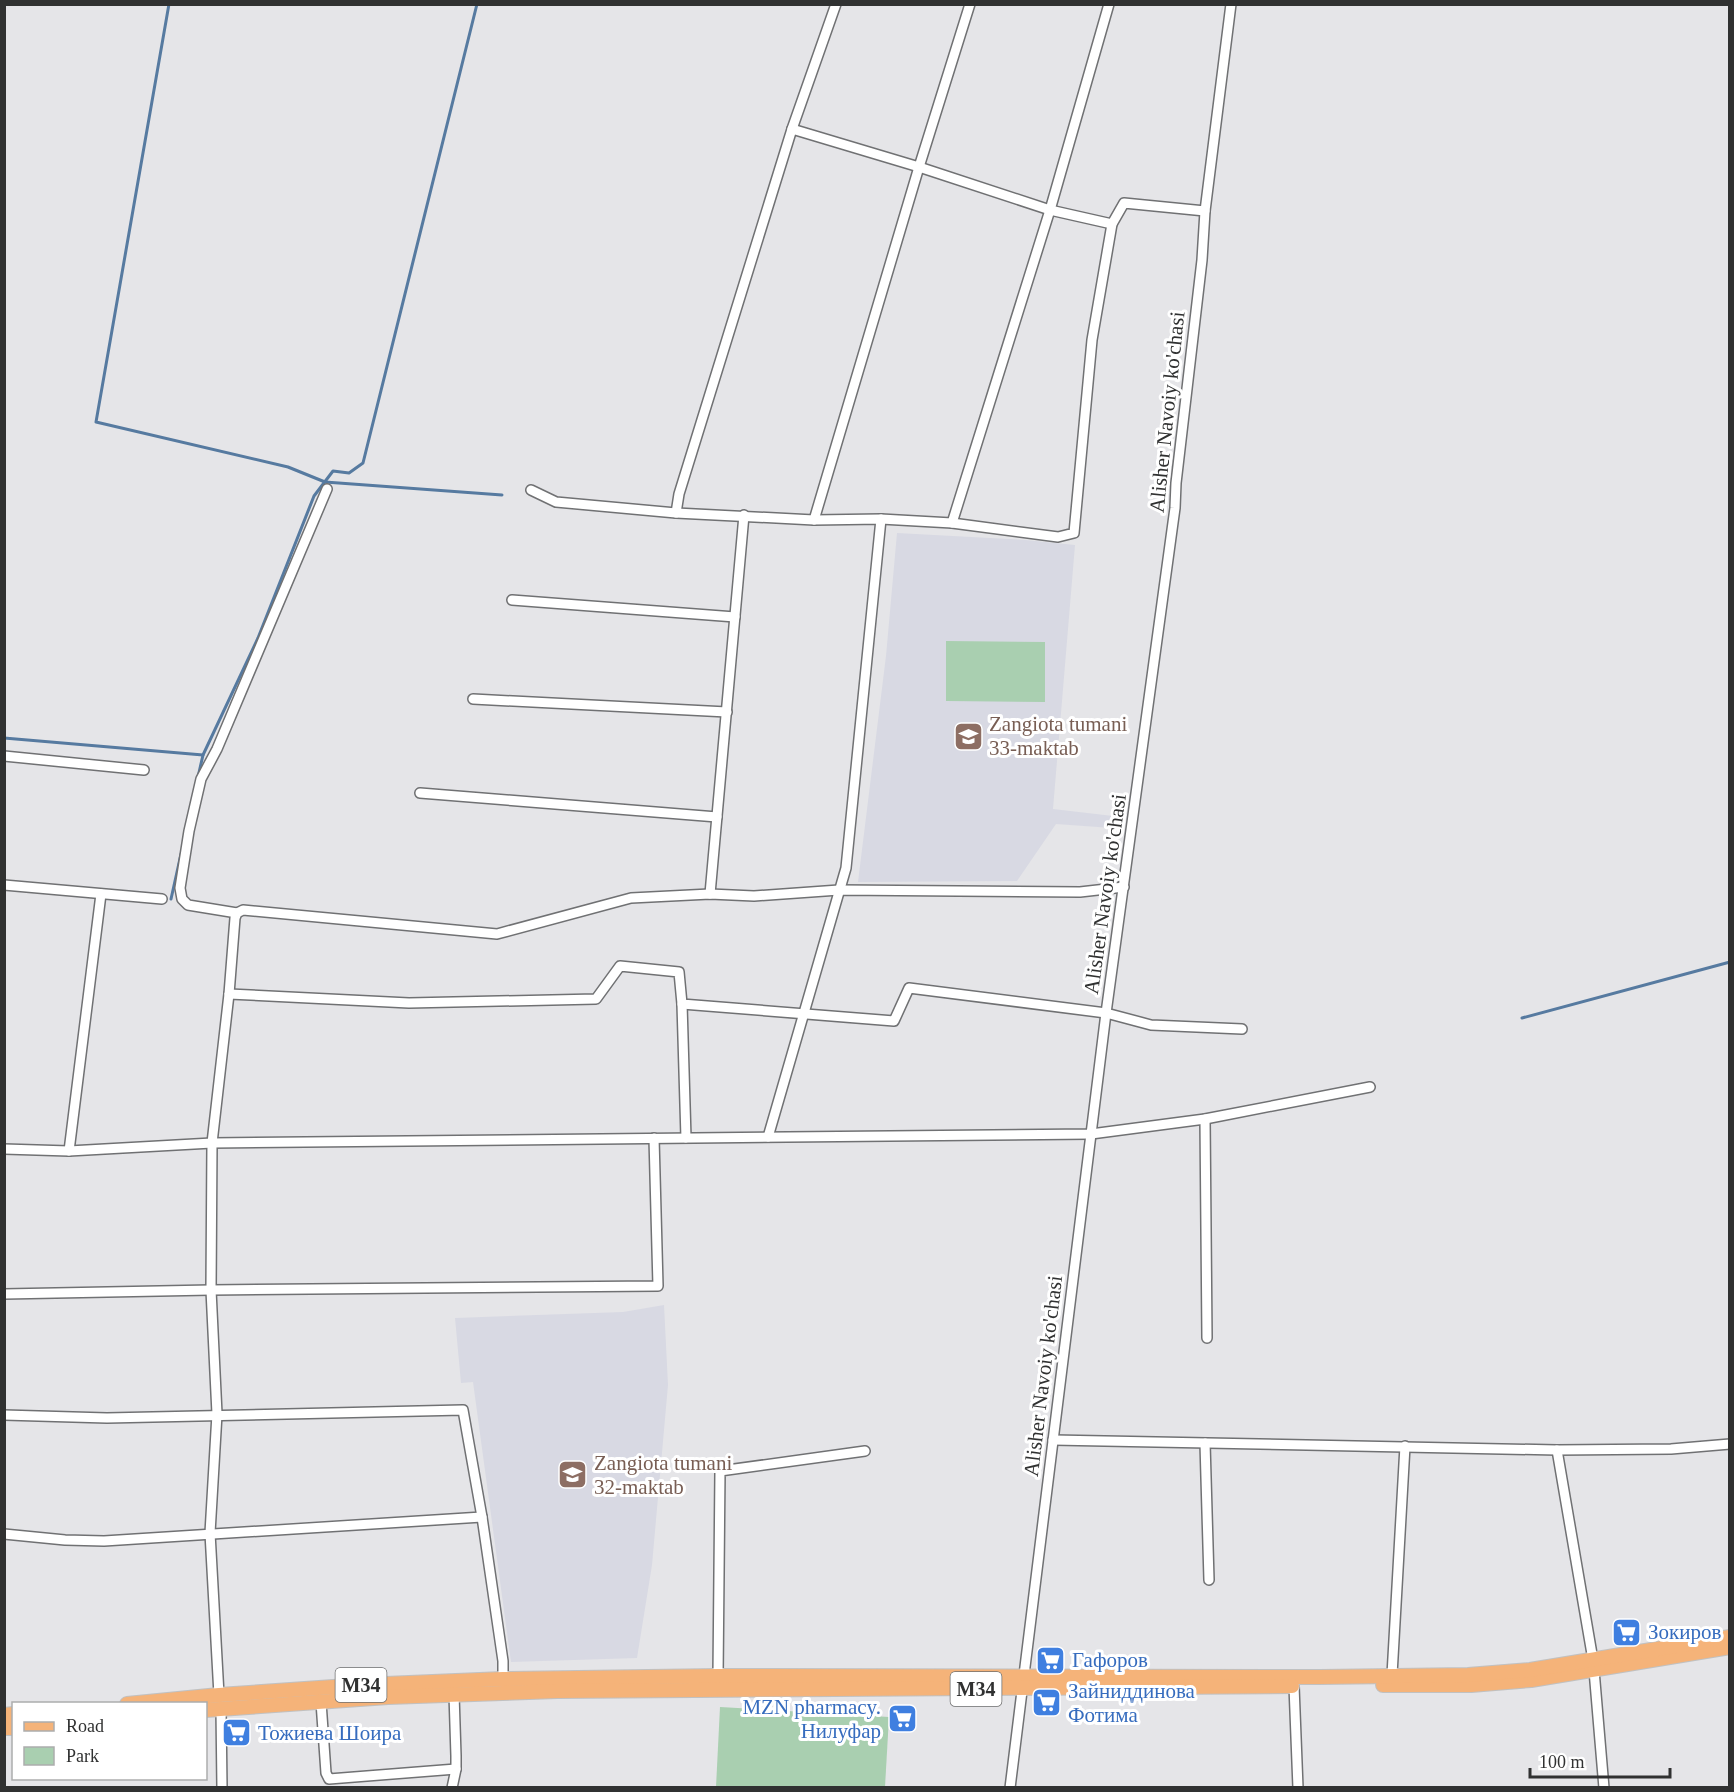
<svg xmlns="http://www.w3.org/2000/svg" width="1734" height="1792" viewBox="0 0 1734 1792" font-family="'Times New Roman',serif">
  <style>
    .built { fill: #d8d9e3 }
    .green { fill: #a9cfb0 }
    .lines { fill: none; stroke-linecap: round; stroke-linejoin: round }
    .stream { stroke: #567aa0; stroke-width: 3 }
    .street-casing { stroke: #707173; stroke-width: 12 }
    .primary-casing { stroke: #c1c1c1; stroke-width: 16 }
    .street { stroke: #fff; stroke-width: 9 }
    .primary { stroke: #f5b379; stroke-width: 14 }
    .labels { text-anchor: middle; stroke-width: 6; stroke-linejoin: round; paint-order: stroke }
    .shield { fill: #fff; stroke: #6e6f6f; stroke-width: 1.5 }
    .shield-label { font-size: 20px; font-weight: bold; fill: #303131 }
    .street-label { font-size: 21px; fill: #303131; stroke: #fff }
    .education-label { font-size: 21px; fill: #785e54; stroke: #fff; text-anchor: start }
    .shop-label { font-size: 21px; fill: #366cbe; stroke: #fff; text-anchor: start }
  </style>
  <rect width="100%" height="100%" fill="#e5e5e8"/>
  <g class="built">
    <polygon points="897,533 1025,540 1075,545 1053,809 1113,816 1112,828 1056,824 1017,881 858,882 886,656"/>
    <polygon points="664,1305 668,1385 652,1565 637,1658 511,1662 473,1382 461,1383 455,1318 623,1312"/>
  </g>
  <g class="green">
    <polygon points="946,641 1045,642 1045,702 946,701"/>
    <polygon points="720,1707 889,1717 885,1787 716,1787"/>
  </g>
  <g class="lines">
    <g class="stream">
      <polyline points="169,4 96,422 288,467 325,482 502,495"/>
      <polyline points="4,738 203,755"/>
      <polyline points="198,777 203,755 258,638 314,496 333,471 349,473 363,463 477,4"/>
      <polyline points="171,899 181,854"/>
      <polyline points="1522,1018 1730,962"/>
    </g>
    <defs>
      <g id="street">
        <polyline points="792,129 919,167 1050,210 1112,224"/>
        <polyline points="531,490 556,502 676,513 814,520 881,519 952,523 1058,537 1074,533 1092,340 1112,224 1124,203 1205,211"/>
        <polyline points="676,513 679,494 792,129 836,4"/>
        <polyline points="814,520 919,167 970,4"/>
        <polyline points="952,523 1050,210 1109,4"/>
        <polyline points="512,600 735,617"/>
        <polyline points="473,699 727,712"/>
        <polyline points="4,756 144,770"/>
        <polyline points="420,793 717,817"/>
        <polyline points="4,885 162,899"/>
        <polyline points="710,894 744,515"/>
        <polyline points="237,913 188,905 182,899 180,888 189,831 201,779 217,749 327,489"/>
        <polyline points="229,994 409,1003 596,999 620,966 679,972 682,1004 894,1021 909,988 1106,1013 1151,1025 1242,1029"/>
        <polyline points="682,1004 686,1138"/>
        <polyline points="1205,1119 1207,1338"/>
        <polyline points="768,1137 846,868 881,519"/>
        <polyline points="4,1149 69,1151 212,1143 1091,1134 1205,1119 1370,1087"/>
        <polyline points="69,1151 101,894"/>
        <polyline points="4,1294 211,1290 658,1286 654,1138"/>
        <polyline points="4,1415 107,1418 463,1410 482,1517 503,1661 503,1679"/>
        <polyline points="1053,1440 1557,1450 1671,1449 1730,1444"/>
        <polyline points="1205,1443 1209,1580"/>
        <polyline points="1557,1450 1593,1660"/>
        <polyline points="4,1534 65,1540 104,1541 482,1517"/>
        <polyline points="1594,1670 1604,1788"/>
        <polyline points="1392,1675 1405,1446"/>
        <polyline points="718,1676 720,1471 865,1451"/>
        <polyline points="1294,1686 1298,1788"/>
        <polyline points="219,1695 210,1533 217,1414 211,1290 212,1143 229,994 235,918 237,913 243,910 497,934 631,898 710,894 754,896 839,890 1080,892 1124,887"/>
        <polyline points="321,1702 326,1773 329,1779 456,1769"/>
        <polyline points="221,1709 222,1788"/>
        <polyline points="452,1788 456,1769 456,1756 454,1694"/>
        <polyline points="1010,1788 1106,1013 1175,508 1176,483 1202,260 1205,211 1231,4"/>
      </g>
      <g id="primary">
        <polyline points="1383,1685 1471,1685 1531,1680 1730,1647"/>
        <polyline points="127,1704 219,1695 362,1685 503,1679 718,1676 1320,1677 1468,1675 1530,1670 1730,1637"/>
        <polyline points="206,1710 388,1697 557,1691 1292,1686"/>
        <polyline points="4,1715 14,1714"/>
        <polyline points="4,1728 14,1728"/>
      </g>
    </defs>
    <use href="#street" class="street-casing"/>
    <use href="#primary" class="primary-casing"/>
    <use href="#street" class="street"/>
    <use href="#primary" class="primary"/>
  </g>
  <defs>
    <symbol id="school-square" viewBox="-11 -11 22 22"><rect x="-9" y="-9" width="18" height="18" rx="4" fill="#8d6e63" stroke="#fff"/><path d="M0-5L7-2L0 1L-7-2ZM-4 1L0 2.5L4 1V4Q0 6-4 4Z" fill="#fff"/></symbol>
    <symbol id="supermarket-square" viewBox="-11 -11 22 22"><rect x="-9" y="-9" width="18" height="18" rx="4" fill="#3f7fe0" stroke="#fff"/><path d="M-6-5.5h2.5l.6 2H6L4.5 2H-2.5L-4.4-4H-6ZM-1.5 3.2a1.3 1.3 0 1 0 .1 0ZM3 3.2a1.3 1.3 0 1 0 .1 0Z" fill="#fff"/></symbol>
  </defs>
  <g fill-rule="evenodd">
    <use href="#school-square" x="952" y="720" width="33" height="33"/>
    <use href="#school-square" x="556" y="1458" width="33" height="33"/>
    <use href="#supermarket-square" x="1610" y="1616" width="33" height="33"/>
    <use href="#supermarket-square" x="1034" y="1644" width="33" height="33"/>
    <use href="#supermarket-square" x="1030" y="1686" width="33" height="33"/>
    <use href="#supermarket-square" x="886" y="1702" width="33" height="33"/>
    <use href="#supermarket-square" x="220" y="1716" width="33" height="33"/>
  </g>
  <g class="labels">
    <g class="shield">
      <rect x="335.5" y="1668" width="51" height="34" rx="4.5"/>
      <rect x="950.5" y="1672" width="51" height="34" rx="4.5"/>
    </g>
    <g class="shield-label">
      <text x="361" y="1692">M34</text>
      <text x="976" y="1696">M34</text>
    </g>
    <g class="street-label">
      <text transform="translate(1167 412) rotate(-84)" y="7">Alisher Navoiy ko'chasi</text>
      <text transform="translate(1105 894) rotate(-82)" y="7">Alisher Navoiy ko'chasi</text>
      <text transform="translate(1043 1376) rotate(-83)" y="7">Alisher Navoiy ko'chasi</text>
    </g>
    <g class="education-label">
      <text x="989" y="731">Zangiota tumani<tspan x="989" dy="24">33-maktab</tspan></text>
      <text x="594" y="1470">Zangiota tumani<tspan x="594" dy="24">32-maktab</tspan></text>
    </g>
    <g class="shop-label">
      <text x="1648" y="1639">Зокиров</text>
      <text x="1072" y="1667">Гафоров</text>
      <text x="1068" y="1698">Зайниддинова<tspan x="1068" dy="24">Фотима</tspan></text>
      <text x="881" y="1714" text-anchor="end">MZN pharmacy.<tspan x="881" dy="24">Нилуфар</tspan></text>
      <text x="258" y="1740">Тожиева Шоира</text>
    </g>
  </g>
  <rect width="1734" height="1792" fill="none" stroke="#303131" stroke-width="12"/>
  <rect x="12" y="1702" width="195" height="78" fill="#ffffff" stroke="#acadad" stroke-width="1.5"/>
  <rect x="24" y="1722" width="30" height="9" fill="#f5b379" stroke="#acadad" stroke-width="1.5"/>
  <text x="66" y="1732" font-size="18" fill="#303131">Road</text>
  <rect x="24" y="1747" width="30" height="18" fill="#a9cfb0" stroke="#acadad" stroke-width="1.5"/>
  <text x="66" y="1762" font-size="18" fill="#303131">Park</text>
  <path d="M1530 1768v9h140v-9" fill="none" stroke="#303131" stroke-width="3"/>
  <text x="1539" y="1768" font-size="18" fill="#303131" stroke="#ffffff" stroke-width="4.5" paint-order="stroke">100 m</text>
</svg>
